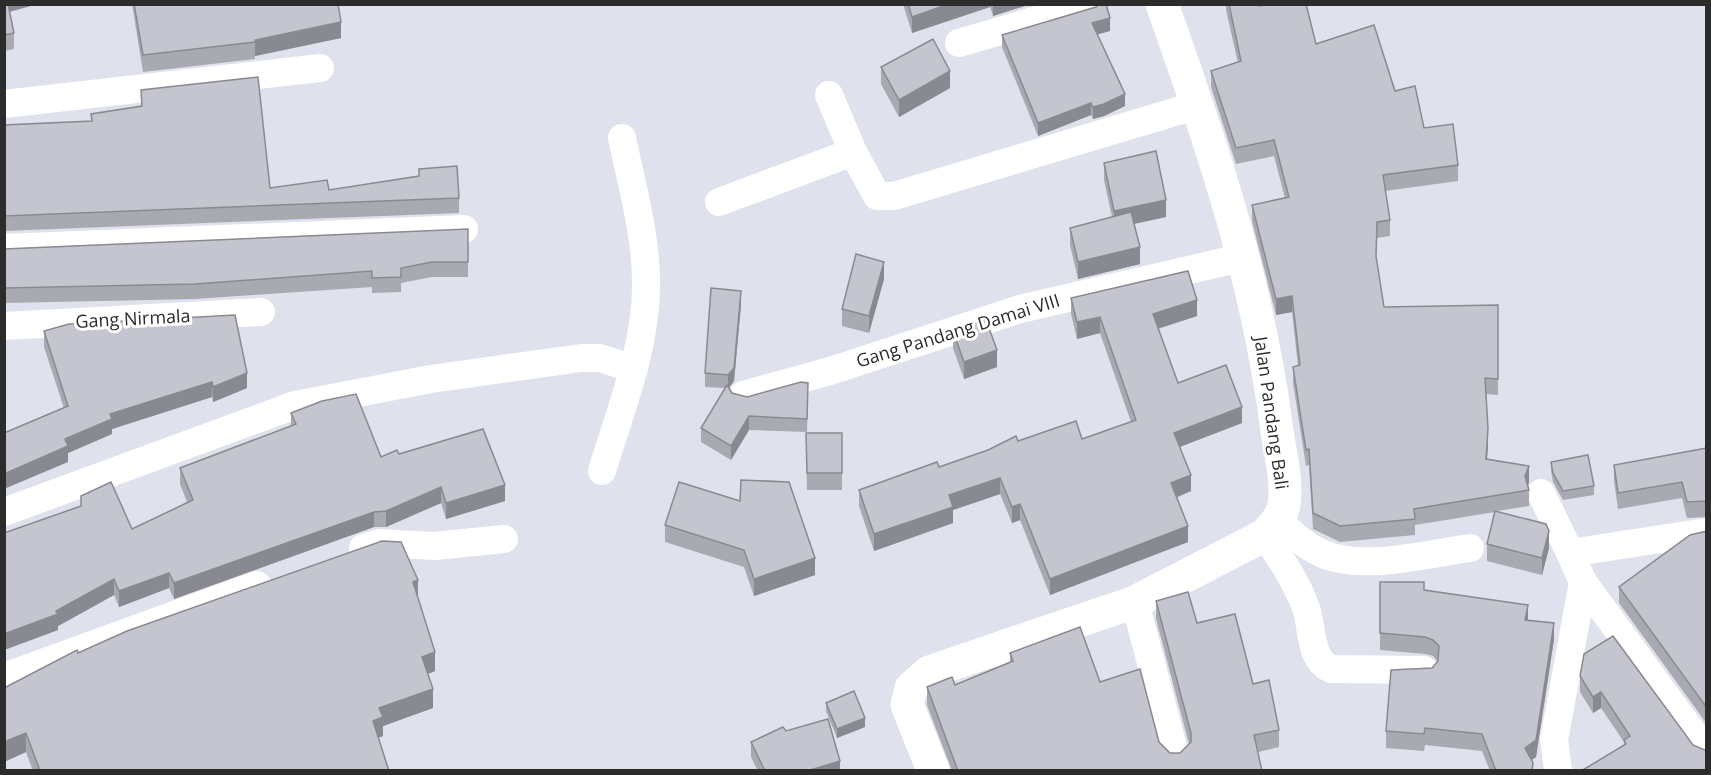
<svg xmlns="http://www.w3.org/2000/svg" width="1711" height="775" viewBox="0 0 1711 775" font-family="'Open Sans',sans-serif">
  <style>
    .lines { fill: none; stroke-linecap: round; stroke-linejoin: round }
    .street { stroke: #fff; stroke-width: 28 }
    .secondary { stroke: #fff; stroke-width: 33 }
    .wall { fill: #a9a9b2 }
    .shaded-wall { fill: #898a91 }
    .building { fill: #c4c5cf; stroke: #898a91; stroke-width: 1.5 }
    .labels { text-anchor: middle; stroke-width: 6; stroke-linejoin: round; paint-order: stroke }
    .street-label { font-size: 18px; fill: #2c2c2c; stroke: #fff }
  </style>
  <rect width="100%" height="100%" fill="#dfe1ec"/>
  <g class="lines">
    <g class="street">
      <polyline points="959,43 1091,4"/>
      <polyline points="829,95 853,152 877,196 894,196 1198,105"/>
      <polyline points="4,104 320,68"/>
      <polyline points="719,202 853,152"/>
      <polyline points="4,248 464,229"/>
      <polyline points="4,326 261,312"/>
      <polyline points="743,395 830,371 1020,309 1245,257"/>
      <path d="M602,471C620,411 645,351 646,288C647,238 632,186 622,138"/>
      <polyline points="1541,493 1570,553"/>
      <polyline points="4,512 295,405 431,379 581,358 600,358 634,369"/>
      <path d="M1278,520C1292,534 1305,546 1323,554C1364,571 1426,554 1470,548"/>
      <polyline points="1706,532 1570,553 1583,582 1706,751"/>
      <path d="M1265,535C1280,558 1297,582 1306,608C1313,629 1309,659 1331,669L1424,670"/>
      <polyline points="363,548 380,543 434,546 504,539"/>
      <polyline points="1135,602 1175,755"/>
      <polyline points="4,677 257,585"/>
      <polyline points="1558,770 1554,740 1583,582"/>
    </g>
    <path class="secondary" d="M933,770L907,705L911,688L929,672L1135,602L1265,535C1273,526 1281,518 1284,505C1288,480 1279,449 1276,424C1257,278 1211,142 1162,4"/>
  </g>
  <g class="wall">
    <polygon points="4,4 38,4 10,12 14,33 14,49 4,51"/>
    <polygon points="132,4 338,4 341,38 255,56 255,59 143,72"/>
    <polygon points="903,4 1031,4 993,16 990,7 912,33"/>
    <polygon points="1226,4 1260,4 1260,6 1316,44 1395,91 1424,128 1458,165 1458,181 1385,191 1390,220 1390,236 1377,238 1376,258 1384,307 1498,305 1498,395 1486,394 1488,444 1487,459 1529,482 1528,486 1529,490 1529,506 1497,511 1549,548 1542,575 1487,561 1487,544 1495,512 1415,525 1415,535 1340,542 1313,529 1309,465 1306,466 1293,383 1293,367 1298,366 1292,312 1276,315 1252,221 1252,205 1285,198 1274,156 1236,164 1211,87 1211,71 1238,63 1226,10"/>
    <polygon points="1110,31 1097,34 1125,106 1104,116 1093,119 1091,115 1038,136 1002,47 1002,35"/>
    <polygon points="881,67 950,88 899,117 881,84"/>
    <polygon points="141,90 270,188 329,190 419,176 419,169 459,198 459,213 4,231 4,125 91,121 91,114 141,106"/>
    <polygon points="1104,163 1166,217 1134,224 1140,264 1078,279 1070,245 1070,228 1112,217 1104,180"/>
    <polygon points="468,229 468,277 432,277 401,283 401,292 372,293 372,287 195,299 4,303 4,249"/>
    <polygon points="884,279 869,333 842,326 842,309"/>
    <polygon points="1071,298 1197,316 1158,329 1178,383 1242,423 1180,447 1191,491 1176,497 1188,542 1050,595 1020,520 1012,523 1000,494 953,510 953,523 874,551 859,506 859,490 939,467 1018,441 1082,439 1131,422 1100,333 1077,339 1071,314"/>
    <polygon points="741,305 734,381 729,388 732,393 747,397 808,397 807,432 749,430 731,460 701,442 701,428 725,388 705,387 705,373"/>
    <polygon points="44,331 247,388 213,402 212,397 112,429 112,434 68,453 68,462 64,408 44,347"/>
    <polygon points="953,331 997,367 964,379 953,348"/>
    <polygon points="291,413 381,457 399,454 505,501 446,519 441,503 386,527 374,527 174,599 169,588 119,607 114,595 58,626 58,630 4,650 4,533 132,529 187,502 180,484 180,468 291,426"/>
    <polygon points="806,433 842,433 842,490 807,490"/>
    <polygon points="1707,448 1707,517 1687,518 1682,498 1618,509 1614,481 1614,465"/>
    <polygon points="1551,462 1594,486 1594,495 1563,500 1553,482 1551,471"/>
    <polygon points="679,482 815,575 754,596 744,567 665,542 665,525"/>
    <polygon points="1707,531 1707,724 1619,603 1619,587"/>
    <polygon points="1380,582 1424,590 1528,620 1554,639 1536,757 1531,760 1533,771 1490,771 1482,751 1425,745 1424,751 1386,748 1386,731 1432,668 1438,662 1433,656 1425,654 1380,650"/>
    <polygon points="418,599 435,671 428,674 433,708 383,726 383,736 378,738 389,771 33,771 26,752 4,762 4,688 78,653"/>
    <polygon points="1156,601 1197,623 1253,684 1279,730 1279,747 1258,752 1262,771 952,771 927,705 927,687 955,685 1010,662 1010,653 1100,682 1170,753 1180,753 1189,744 1156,619"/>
    <polygon points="1580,676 1693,745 1624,746 1624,742 1601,708 1593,713 1580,692"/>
    <polygon points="826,703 865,727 837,738 826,711"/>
    <polygon points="786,731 840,771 758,771 751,757 751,742"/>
  </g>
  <g class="shaded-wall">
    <polygon points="7,4 38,4 7,12"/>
    <polygon points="949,4 990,4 990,7 912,33 912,17"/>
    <polygon points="993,4 1031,4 993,16"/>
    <polygon points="1110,18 1110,31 1092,36 1092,23"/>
    <polygon points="341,22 341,38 255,56 255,40"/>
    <polygon points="950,71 950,88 899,117 899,100"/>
    <polygon points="1125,94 1125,106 1104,116 1093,119 1093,107"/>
    <polygon points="1091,103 1091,115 1038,136 1038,123"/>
    <polygon points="1166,200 1166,217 1114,228 1114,211"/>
    <polygon points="1140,247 1140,264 1078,279 1078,262"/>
    <polygon points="884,262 884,279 869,333 869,316"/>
    <polygon points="741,291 741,305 734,381 728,389 728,375"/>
    <polygon points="1292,296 1292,312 1276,315 1276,299"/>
    <polygon points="1197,300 1197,316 1153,330 1153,314"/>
    <polygon points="1100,317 1100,333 1077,339 1077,322"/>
    <polygon points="997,350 997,367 964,379 964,362"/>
    <polygon points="247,373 247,388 213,402 213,387"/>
    <polygon points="212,382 212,397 112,429 112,434 68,453 68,462 4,489 4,474 110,414"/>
    <polygon points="1242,407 1242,423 1174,449 1174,433"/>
    <polygon points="749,416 749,430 731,460 731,446"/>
    <polygon points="1488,428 1488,444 1486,475 1486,459"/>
    <polygon points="1529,466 1529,482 1525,492 1525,476"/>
    <polygon points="1191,475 1191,491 1171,500 1171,483"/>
    <polygon points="1000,478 1000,494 953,510 953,523 874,551 874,534 949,495"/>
    <polygon points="505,485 505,501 446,519 446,503"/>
    <polygon points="441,487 441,503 386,527 386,511"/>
    <polygon points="1020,504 1020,520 1012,523 1012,507"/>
    <polygon points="374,512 374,527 174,599 174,583"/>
    <polygon points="1188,526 1188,542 1050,595 1050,579"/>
    <polygon points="1549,531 1549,548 1542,575 1542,558"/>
    <polygon points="815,558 815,575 754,596 754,579"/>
    <polygon points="169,573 169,588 119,607 119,591"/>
    <polygon points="114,579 114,595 58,626 58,630 4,650 4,634 56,611"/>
    <polygon points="418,580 418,599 413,582"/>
    <polygon points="1528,605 1528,621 1525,620"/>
    <polygon points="1554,623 1554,639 1536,757 1525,765 1525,748"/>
    <polygon points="435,652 435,671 422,676 422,657"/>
    <polygon points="433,689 433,708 383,726 383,736 373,740 373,721 379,708"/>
    <polygon points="1601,692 1601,708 1593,713 1593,697"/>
    <polygon points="865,718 865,727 837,738 837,729"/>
    <polygon points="26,733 26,752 4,762 4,742"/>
    <polygon points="840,761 840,771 806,771"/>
  </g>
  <g class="building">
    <polygon points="4,4 8,4 14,33 4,35"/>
    <polygon points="134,4 338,4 341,22 255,40 255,42 143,55"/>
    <polygon points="908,4 949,4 912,17"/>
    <polygon points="1099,4 1106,4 1110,18 1092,23 1125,94 1104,104 1093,107 1091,103 1038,123 1002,35 1096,7"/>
    <polygon points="1229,4 1260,4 1260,6 1265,4 1306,4 1316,44 1374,25 1395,91 1415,86 1424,128 1453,124 1458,165 1383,175 1390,220 1377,222 1376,256 1384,307 1498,305 1498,379 1485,378 1488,428 1486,459 1529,466 1525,476 1529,490 1414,509 1415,519 1340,526 1313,513 1309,449 1306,450 1293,367 1300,365 1292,296 1276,299 1252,205 1289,197 1274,140 1236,148 1211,71 1241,61"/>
    <polygon points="933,39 950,71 899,100 881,67"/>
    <polygon points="258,77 270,188 327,180 329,190 419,176 419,169 457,166 459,198 4,216 4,125 92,121 91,114 142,106 141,90"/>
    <polygon points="1156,151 1166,200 1114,211 1104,163"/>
    <polygon points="1131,212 1140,247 1078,262 1070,228"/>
    <polygon points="468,229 468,262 432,262 401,268 401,277 372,278 372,271 195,284 4,288 4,249"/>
    <polygon points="856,254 884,262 869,316 842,309"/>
    <polygon points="1188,271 1197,300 1153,314 1178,383 1226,365 1242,407 1174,433 1191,475 1171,483 1188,526 1050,579 1020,504 1012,507 1000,478 949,495 953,507 874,534 859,490 937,462 939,467 988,450 1016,436 1018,441 1076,421 1082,439 1136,420 1100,317 1077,322 1071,298"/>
    <polygon points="711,288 741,291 734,368 728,375 705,373"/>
    <polygon points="235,315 247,373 213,387 212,382 110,414 112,419 65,439 68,446 4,474 4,433 68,406 44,331 69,324"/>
    <polygon points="986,320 997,350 964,362 953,331"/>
    <polygon points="801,382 808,383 807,419 749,416 731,446 701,428 727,385 732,393 747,397"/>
    <polygon points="356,394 381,457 397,450 399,454 483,429 505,485 446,503 441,487 386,511 374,512 174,583 169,573 119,591 114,579 56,611 58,614 4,634 4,533 81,506 81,496 111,482 132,529 193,500 180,468 296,424 291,413 322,401"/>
    <polygon points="806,433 842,433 842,473 807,473"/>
    <polygon points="1707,448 1707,501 1687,502 1682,482 1618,493 1614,465"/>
    <polygon points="1588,455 1594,486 1563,491 1553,473 1551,462"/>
    <polygon points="741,480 789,482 815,558 754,579 744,550 665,525 679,482 740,501"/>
    <polygon points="1495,511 1546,524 1549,531 1542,558 1487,544"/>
    <polygon points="1707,531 1707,708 1619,587 1690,535"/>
    <polygon points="382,541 401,542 418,580 413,582 435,652 422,657 433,689 379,708 383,717 373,721 389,771 40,771 26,733 4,742 4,688 77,650 78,653 127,631"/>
    <polygon points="1380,582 1424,582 1424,590 1528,605 1525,620 1554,623 1536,740 1525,748 1533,763 1532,771 1496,771 1482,734 1425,728 1424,734 1386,731 1391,670 1432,668 1438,661 1439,646 1433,640 1425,637 1380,633"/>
    <polygon points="1188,592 1197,623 1235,614 1253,684 1269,680 1279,730 1254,735 1262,771 958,771 927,687 952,677 955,685 1013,661 1010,653 1080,627 1100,682 1140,669 1159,742 1170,753 1180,753 1191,742 1191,733 1156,601"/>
    <polygon points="1613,636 1693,745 1707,751 1707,771 1581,771 1626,744 1624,740 1630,736 1601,692 1593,697 1580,676 1584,654"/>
    <polygon points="854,691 865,718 837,729 826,703"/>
    <polygon points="828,719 840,761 807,771 765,771 751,742 783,727 786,731"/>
  </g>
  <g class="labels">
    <g class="street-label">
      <text transform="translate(133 319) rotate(-3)" y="6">Gang Nirmala</text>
      <text transform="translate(958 331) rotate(-17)" y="6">Gang Pandang Damai VIII</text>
      <text transform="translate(1271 413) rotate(82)" y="6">Jalan Pandang Bali</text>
    </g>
  </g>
  <rect width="1711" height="775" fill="none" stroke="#2c2c2c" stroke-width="12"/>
</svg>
